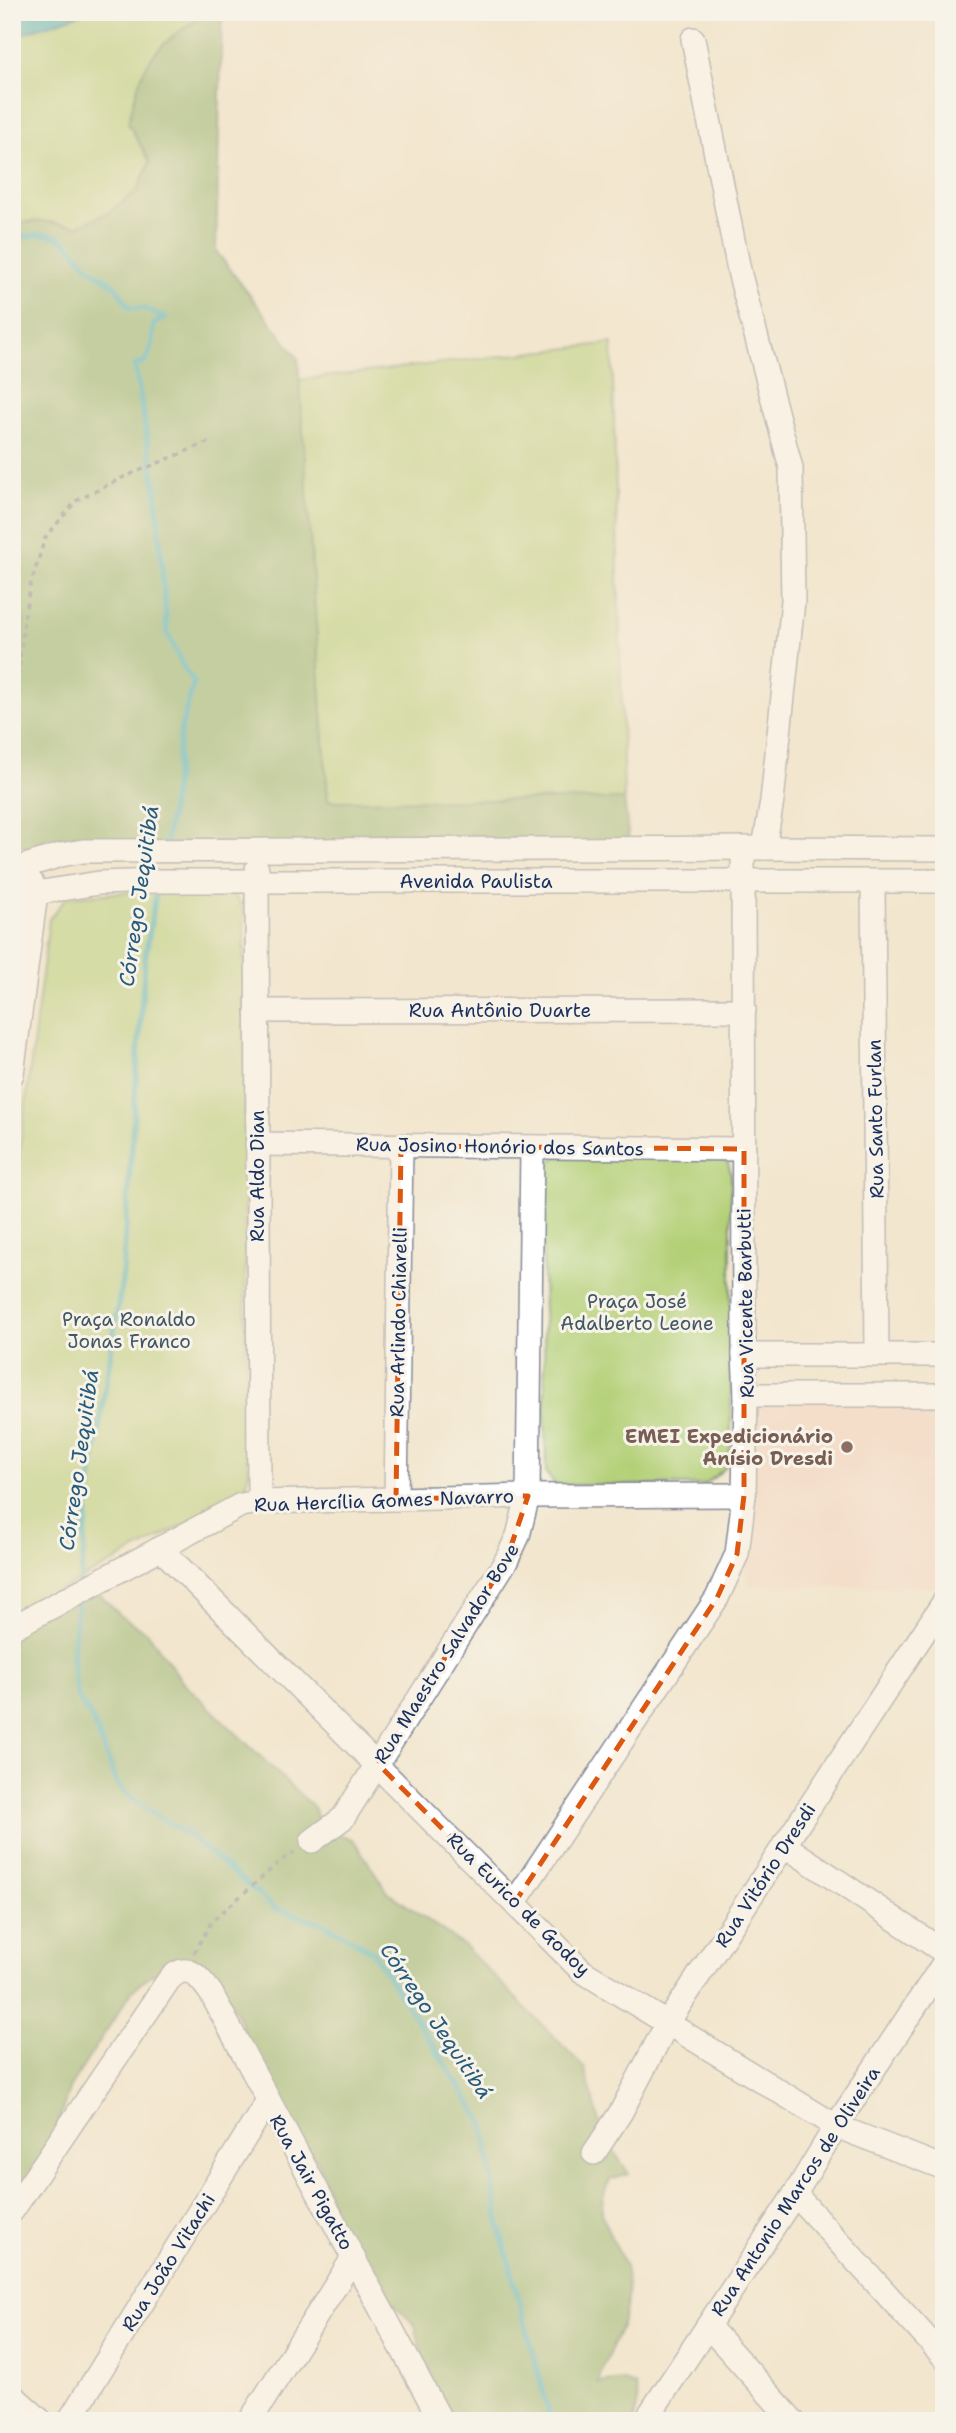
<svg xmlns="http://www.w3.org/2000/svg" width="956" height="2433" viewBox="0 0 956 2433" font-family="'Shantell Sans',sans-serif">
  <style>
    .built { fill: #f6d2c3 }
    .green { fill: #b3d077; stroke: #67806a; stroke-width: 2 }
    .forest { fill: #8eb268; stroke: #547063; stroke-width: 2 }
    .water { fill: #3cadb5; stroke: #2c6e8a; stroke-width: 2 }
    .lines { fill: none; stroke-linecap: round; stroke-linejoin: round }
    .stream { stroke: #3cadb5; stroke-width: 6 }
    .minor-casing { stroke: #868a96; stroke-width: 26 }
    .path { stroke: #868a96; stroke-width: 3.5; stroke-dasharray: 5 5; stroke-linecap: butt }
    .minor { stroke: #fff; stroke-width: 23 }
    .marked { fill: none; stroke: #de5710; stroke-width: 5; stroke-dasharray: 14 9; stroke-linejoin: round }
    .education-dot { fill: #8d6e63; stroke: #f7f3e8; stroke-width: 2.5 }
    .labels { text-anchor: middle; stroke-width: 6; stroke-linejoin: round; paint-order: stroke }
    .street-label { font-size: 19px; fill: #1b2f5e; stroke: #f7f3e8 }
    .park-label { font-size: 19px; fill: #415764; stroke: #f7f3e8 }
    .education-label { font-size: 19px; font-weight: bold; fill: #785e54; stroke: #f7f3e8; text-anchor: end }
    .water-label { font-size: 21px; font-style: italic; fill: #275b7c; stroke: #f7f3e8 }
  </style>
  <rect width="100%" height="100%" fill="#f7f3e8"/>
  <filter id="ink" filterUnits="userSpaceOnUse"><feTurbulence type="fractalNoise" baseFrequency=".0143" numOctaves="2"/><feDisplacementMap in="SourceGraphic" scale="14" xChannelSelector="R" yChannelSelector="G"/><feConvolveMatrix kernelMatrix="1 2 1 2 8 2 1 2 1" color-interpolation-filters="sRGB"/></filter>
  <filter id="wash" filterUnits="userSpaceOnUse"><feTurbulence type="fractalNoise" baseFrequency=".00686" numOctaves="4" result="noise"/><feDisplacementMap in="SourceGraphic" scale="28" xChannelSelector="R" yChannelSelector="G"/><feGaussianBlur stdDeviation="1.57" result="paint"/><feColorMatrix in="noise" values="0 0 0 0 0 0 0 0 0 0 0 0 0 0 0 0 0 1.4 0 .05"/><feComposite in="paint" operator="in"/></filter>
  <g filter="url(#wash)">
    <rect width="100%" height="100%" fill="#f2e6ce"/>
    <polygon class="built" points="944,1397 944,1587 749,1586 742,1553 750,1399"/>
    <g class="green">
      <polygon points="12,12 288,12 205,14 175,35 150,61 137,90 150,162 137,191 108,213 78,226 40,221 12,224"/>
      <polygon points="612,343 624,799 328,802 299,380"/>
      <path d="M203,886L232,892L244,910L246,1447C248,1464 253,1482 240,1495L12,1616V1212L49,919L67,897Z"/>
      <path d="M562,1156L722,1159L728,1163L731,1174V1446L725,1468L705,1485H556L546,1473L542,1178C544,1164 548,1159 562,1156Z"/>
    </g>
    <g class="forest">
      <path d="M205,14H222L216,251L298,358L328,801L624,799L630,849L61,855L18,846C6,770 17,695 24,620L12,608V224L40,221L78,226L108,213L137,191L150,162L128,123C134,103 138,77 150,60C163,41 186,27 205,14Z"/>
      <path d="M100,1595L121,1616L148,1633L183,1682L315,1809L319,1827L353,1839L387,1891L464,1946L584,2067L604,2137L629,2174L610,2180C589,2219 614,2233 625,2267C627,2276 628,2291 627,2300C626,2328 605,2354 598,2383L622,2380L636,2387L638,2401L634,2421H442L432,2396L415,2325L385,2296L338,2227L318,2160L274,2117L238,2016L205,1967L191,1961L174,1963L152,1974L132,1991L70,2087L58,2123L56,2159L12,2185V1629L27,1618Z"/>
    </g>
    <polygon class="water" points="12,12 87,12 12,37"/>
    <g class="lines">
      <g class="stream">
        <path d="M12,229L26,237C61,229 66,242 87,265C94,273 105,278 114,285C120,291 124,301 130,308L145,309L165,318L154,324L152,343L146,361L135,366L156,489L167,632L185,670L194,682L181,728L173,798L165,846"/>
        <polyline points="80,1586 91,1479 122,1280 145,958 157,887"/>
        <polyline points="78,1600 72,1658 77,1696 93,1721 118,1786 143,1807 190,1836 276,1909 325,1924 372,1951 484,2124 499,2224 551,2421"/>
      </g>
    </g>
  </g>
  <g filter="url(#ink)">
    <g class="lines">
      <defs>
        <g id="minor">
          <polyline points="693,39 740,275 791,468 793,601 772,801 764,848"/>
          <polyline points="257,869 259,1502"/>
          <polyline points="12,870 61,855 83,851 764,848 944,849"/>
          <polyline points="873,882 877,1355"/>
          <polyline points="12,905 36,893 99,883 158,881 944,881"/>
          <polyline points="257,1011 744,1010"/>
          <polyline points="12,1074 36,893 32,883"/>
          <polyline points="257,1144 744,1149"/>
          <polyline points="744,1355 944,1355"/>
          <polyline points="746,1395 944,1395"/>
          <polyline points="396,1499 401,1146"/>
          <polyline points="160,1548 582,1971 836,2126 944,2168"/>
          <polyline points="12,1628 241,1505 259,1502 528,1496 744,1495"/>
          <polyline points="312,1841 343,1818 506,1561 518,1536 528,1496 532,1147"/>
          <polyline points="784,1845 944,1952"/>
          <polyline points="515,1902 717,1598 737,1554 744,1495 746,1395 744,1355 743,848"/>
          <polyline points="594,2153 621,2112 667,2024 944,1602"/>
          <polyline points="795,2194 944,2357"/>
          <path d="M12,2211L168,1981C186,1960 199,1976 211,1993L441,2421"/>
          <polyline points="708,2326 793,2421"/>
          <polyline points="12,2395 41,2421"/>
          <polyline points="69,2421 267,2102"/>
          <polyline points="250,2421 353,2258"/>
          <polyline points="648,2421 651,2412 795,2194 836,2126 944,1963"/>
        </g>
      </defs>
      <use href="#minor" class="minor-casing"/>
      <g class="path">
        <polyline points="18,846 13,816 12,744 24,619 30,587 45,538 76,501 124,477 209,442"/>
        <polyline points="194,1953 212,1921 282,1860 296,1851"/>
      </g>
      <use href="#minor" class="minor"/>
    </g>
  </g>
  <path d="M0 0H956V2433H0ZM401,1146L744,1149V1495L737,1554L717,1598L515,1902L378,1764L506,1561L528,1496L396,1499Z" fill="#f2e6ce" fill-opacity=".55" fill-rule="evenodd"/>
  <path class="marked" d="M401,1146L744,1149V1495L737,1554L717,1598L515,1902L378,1764L506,1561L528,1496L396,1499Z"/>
  <circle class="education-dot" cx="847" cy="1447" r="7"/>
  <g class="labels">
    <g class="street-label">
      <text x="476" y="888">Avenida Paulista</text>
      <text x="500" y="1017">Rua Antônio Duarte</text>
      <text transform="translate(875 1119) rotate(-91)" y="7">Rua Santo Furlan</text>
      <text transform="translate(500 1146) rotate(1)" y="7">Rua Josino Honório dos Santos</text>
      <text transform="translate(257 1176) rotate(-90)" y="7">Rua Aldo Dian</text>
      <text transform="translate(745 1303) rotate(-91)" y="7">Rua Vicente Barbutti</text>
      <text transform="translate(398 1322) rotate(-89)" y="7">Rua Arlindo Chiarelli</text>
      <text transform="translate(384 1500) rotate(-2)" y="7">Rua Hercília Gomes Navarro</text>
      <text transform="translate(446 1653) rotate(-58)" y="7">Rua Maestro Salvador Bove</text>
      <text transform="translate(765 1875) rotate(-57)" y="7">Rua Vitório Dresdi</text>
      <text transform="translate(519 1904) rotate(45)" y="7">Rua Eurico de Godoy</text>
      <text transform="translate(312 2182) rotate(61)" y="7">Rua Jair Pigatto</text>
      <text transform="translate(795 2191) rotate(-57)" y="7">Rua Antonio Marcos de Oliveira</text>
      <text transform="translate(168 2262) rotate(-58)" y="7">Rua João Vitachi</text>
    </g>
    <g class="park-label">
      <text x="637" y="1308">Praça José<tspan x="637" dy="22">Adalberto Leone</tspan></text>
      <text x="129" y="1326">Praça Ronaldo<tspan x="129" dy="22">Jonas Franco</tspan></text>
    </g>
    <g class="education-label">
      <text x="833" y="1443">EMEI Expedicionário<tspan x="833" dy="22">Anísio Dresdi</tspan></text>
    </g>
    <g class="water-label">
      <text transform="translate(139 896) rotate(-82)" y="7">Córrego Jequitibá</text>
      <text transform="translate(79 1460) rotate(-82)" y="7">Córrego Jequitibá</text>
      <text transform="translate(436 2021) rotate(56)" y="7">Córrego Jequitibá</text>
    </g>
  </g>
  <rect width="956" height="2433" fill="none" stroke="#f7f3e8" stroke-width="42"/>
</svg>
